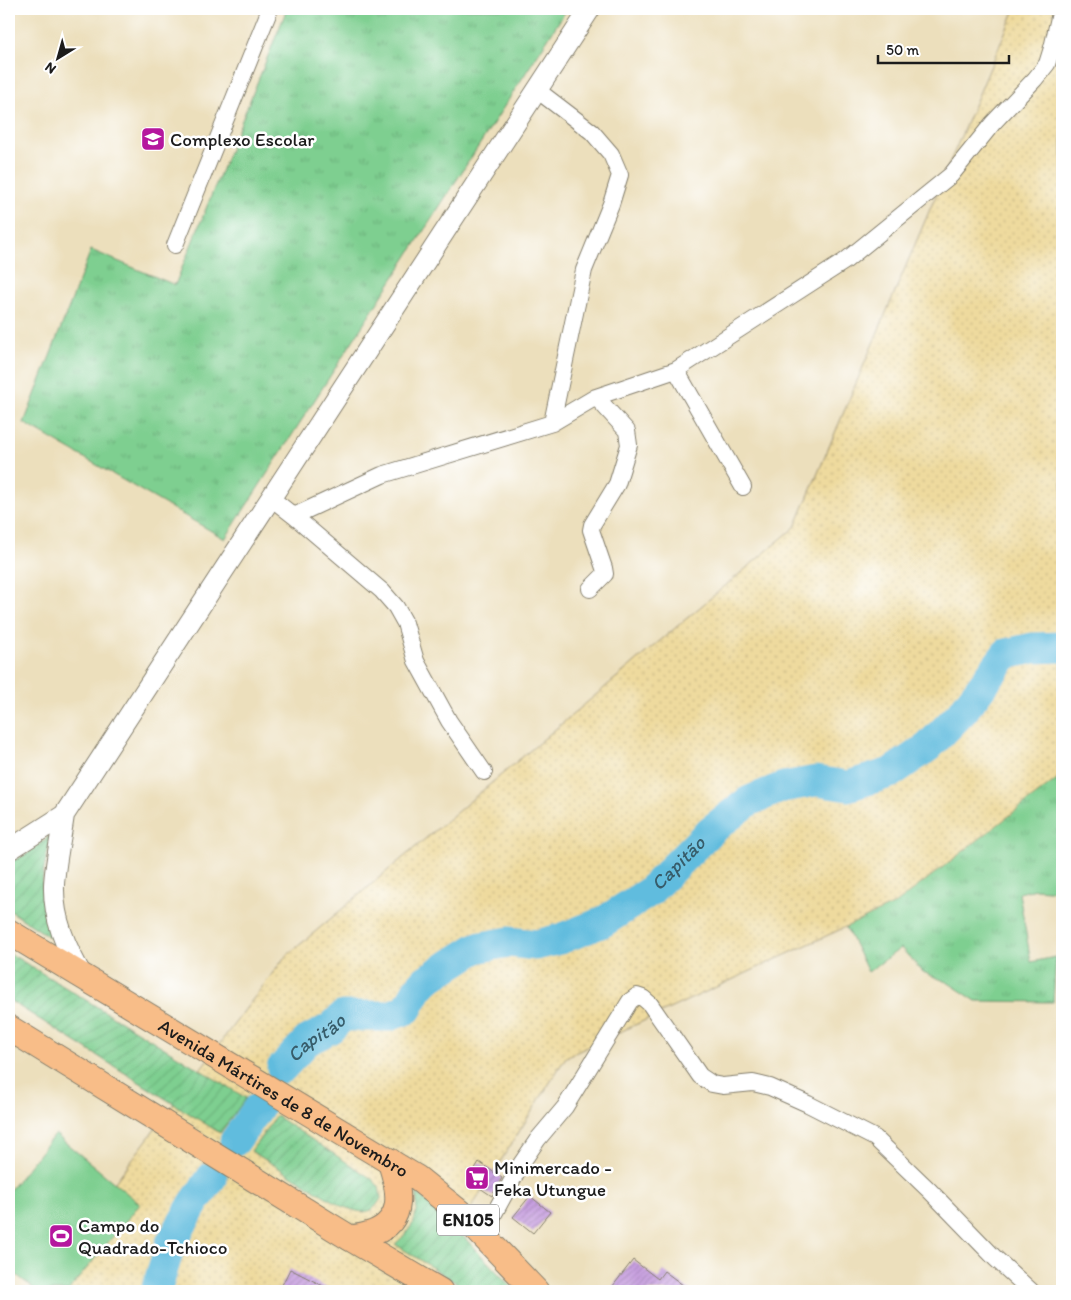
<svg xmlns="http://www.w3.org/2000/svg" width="1071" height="1300" viewBox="0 0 1071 1300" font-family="Itim,sans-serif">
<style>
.grass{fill:url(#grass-tufts);stroke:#4d7656}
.sand{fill:url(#sand-dots);stroke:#857b5d}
.garden{fill:url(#garden-furrows);stroke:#4d7656}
.pitch{fill:#7ecf90;stroke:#4d7656}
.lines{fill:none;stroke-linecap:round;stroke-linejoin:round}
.river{stroke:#60bcde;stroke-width:31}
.building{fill:url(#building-hatch)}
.minor-casing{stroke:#847e6c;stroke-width:18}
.tertiary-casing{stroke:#847e6c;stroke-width:22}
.primary-casing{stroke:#847e6c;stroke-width:27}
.minor{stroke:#fff;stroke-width:16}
.tertiary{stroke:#fff;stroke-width:20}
.primary{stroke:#f8bd88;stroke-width:25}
.labels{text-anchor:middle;stroke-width:5;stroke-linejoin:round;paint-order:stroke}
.shield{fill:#fff;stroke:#606060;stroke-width:1}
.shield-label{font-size:18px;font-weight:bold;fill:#1c1c1c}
.poi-label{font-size:19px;fill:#1c1c1c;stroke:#fff;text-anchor:start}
.street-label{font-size:19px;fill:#1c1c1c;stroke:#fff}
.water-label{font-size:20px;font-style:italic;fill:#375c6a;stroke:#fff}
</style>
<defs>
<pattern id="grass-tufts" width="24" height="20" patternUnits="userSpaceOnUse" patternTransform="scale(1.25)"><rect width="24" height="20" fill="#7ecf90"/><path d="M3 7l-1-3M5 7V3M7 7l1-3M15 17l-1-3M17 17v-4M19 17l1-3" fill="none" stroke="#6cb17c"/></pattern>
<pattern id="sand-dots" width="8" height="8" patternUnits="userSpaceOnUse" patternTransform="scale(1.25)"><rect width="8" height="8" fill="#eeda9e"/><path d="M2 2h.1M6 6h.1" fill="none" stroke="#ccba88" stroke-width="1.8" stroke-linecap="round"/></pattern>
<pattern id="garden-furrows" width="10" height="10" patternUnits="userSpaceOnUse" patternTransform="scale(1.25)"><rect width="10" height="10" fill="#7ecf90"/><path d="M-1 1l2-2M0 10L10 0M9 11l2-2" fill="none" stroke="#6cb17c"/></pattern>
<pattern id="building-hatch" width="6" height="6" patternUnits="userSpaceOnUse" patternTransform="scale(1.25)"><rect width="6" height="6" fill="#c499de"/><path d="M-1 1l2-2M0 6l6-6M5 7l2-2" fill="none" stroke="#9e7cb3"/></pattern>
</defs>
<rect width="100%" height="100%" fill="#fff"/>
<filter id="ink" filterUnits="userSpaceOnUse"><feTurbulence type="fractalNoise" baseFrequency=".02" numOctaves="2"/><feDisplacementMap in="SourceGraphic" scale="10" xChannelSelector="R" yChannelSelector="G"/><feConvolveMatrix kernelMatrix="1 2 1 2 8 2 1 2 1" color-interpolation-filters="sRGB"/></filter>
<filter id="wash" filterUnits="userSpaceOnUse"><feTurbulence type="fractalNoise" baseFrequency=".0096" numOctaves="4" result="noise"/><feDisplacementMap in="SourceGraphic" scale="20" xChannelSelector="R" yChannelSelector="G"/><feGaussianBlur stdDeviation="1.12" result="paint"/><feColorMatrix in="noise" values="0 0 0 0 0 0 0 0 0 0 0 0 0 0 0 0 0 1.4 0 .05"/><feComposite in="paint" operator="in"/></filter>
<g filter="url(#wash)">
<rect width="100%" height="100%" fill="#ecdfbc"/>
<path class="grass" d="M287,9H567L225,539L24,423L91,250L175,285Z
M1062,744V891L1036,889L1019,893L1031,962L1056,957L1053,1002L976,1001L947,982L923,972L901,948L868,972L829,893Z"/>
<path class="sand" d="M1015,9H1062V775L895,904L566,1057L419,1291H65L97,1206L284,958L795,527Z"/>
<path class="garden" d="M53,833C45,859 38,886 45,914C47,923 51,932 54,940L9,910V863L27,854Z
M9,953L246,1098L220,1133L9,1000Z
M276,1116L372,1179L379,1187L381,1198C371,1218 359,1212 341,1206L251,1151Z
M417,1193L440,1212L515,1291H469L395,1244C414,1228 417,1218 417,1193Z"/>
<path class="pitch" d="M55,1134L140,1204L68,1291H37L9,1269V1191Z"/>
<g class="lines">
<g class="river">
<path id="s1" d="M282,1068L307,1041L331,1028L343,1016H389L407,1009L418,989L426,980L476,948L509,942L536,945L560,939L603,922L649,892L710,831L749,801L783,787L816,781L848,786L890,773L928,747L963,711L1006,654L1033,648L1062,647"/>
<path d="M235,1141L259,1107"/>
<path d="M156,1291L171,1243L194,1203L212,1177"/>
</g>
</g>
<g id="blocks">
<path class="building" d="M479,1162L502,1178L492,1196L468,1180Z
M530,1196L550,1212L533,1233L513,1217Z
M633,1260L658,1279L664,1271L691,1291H609Z
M290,1269L333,1291H279Z"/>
</g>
</g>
<g filter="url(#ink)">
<use href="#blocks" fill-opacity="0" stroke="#847e6c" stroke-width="1"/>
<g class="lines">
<defs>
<path id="minor" d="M537,90L592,132L611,154L620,175L611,204L584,270L552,423
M175,245L270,9
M676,370L743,487
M271,498L294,516L382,475L552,423L596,397L676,370L845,261L951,175L993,123L1035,79L1047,64L1052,48L1061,9
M294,516L382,591L396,607L405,623L416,661L449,721L484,772
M590,589L605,574L604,568L591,530L592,525L617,484L629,445L627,431L596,397
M483,1234L521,1164L538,1139L565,1107L630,1001L637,996L643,998L650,1004L700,1076L712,1084L723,1086L753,1083L770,1087L808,1104L875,1138L930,1191L995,1258L1031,1291"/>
<path id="tertiary" d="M64,815C61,838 55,863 54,885C53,919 66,948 83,977
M9,850L64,815L590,9"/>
<g id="primary">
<path id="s2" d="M9,932L417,1178L463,1215L536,1291"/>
<path d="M9,1028L350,1238L440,1291"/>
<path d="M350,1238C358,1237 366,1236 373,1233C407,1220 399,1188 390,1161"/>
</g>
</defs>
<use href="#minor" class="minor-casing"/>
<use href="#tertiary" class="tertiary-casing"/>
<use href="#primary" class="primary-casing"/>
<use href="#minor" class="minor"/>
<use href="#tertiary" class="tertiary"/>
<use href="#primary" class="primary"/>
</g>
</g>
<defs>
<symbol id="school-square" viewBox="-11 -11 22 22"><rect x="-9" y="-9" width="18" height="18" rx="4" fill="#b5179e" stroke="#fff"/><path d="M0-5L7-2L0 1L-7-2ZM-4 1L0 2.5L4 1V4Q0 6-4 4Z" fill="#fff"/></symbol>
<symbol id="supermarket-square" viewBox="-11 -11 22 22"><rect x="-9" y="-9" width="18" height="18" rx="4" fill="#b5179e" stroke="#fff"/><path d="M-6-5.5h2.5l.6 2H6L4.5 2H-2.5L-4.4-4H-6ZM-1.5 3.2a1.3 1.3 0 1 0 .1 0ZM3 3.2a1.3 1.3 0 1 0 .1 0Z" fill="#fff"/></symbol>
<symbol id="stadium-square" viewBox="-11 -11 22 22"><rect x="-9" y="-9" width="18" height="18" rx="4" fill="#b5179e" stroke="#fff"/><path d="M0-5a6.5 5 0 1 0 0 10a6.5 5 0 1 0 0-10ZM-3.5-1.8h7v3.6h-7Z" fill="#fff"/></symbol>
</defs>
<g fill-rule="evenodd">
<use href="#school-square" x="139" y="125" width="28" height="28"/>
<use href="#supermarket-square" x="463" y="1164" width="28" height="28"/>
<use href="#stadium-square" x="47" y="1222" width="28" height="28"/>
</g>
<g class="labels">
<rect class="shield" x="437" y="1204.5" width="62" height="31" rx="4"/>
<g class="shield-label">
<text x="468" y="1226">EN105</text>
</g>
<g class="poi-label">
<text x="170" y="146">Complexo Escolar</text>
<text x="494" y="1174">Minimercado -<tspan x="494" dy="22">Feka Utungue</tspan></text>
<text x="78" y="1232">Campo do<tspan x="78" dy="22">Quadrado-Tchioco</tspan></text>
</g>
<g class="street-label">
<text dy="7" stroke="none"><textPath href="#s2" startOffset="321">Avenida Mártires de 8 de Novembro</textPath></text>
</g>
<g class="water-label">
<text dy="7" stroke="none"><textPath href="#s1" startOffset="468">Capitão</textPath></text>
<text dy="7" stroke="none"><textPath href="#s1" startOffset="46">Capitão</textPath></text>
</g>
</g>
<rect width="1071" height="1300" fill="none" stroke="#fff" stroke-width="30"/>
<g transform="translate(58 58) rotate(217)" stroke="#ffffff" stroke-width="4" paint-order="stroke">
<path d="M0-4L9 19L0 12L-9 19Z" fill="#1c1c1c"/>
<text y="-8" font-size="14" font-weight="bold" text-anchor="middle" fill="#1c1c1c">N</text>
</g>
<path d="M878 55v8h131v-8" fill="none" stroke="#1c1c1c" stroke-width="2.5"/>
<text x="886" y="55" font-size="15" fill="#1c1c1c" stroke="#ffffff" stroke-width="4" paint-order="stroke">50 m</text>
</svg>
